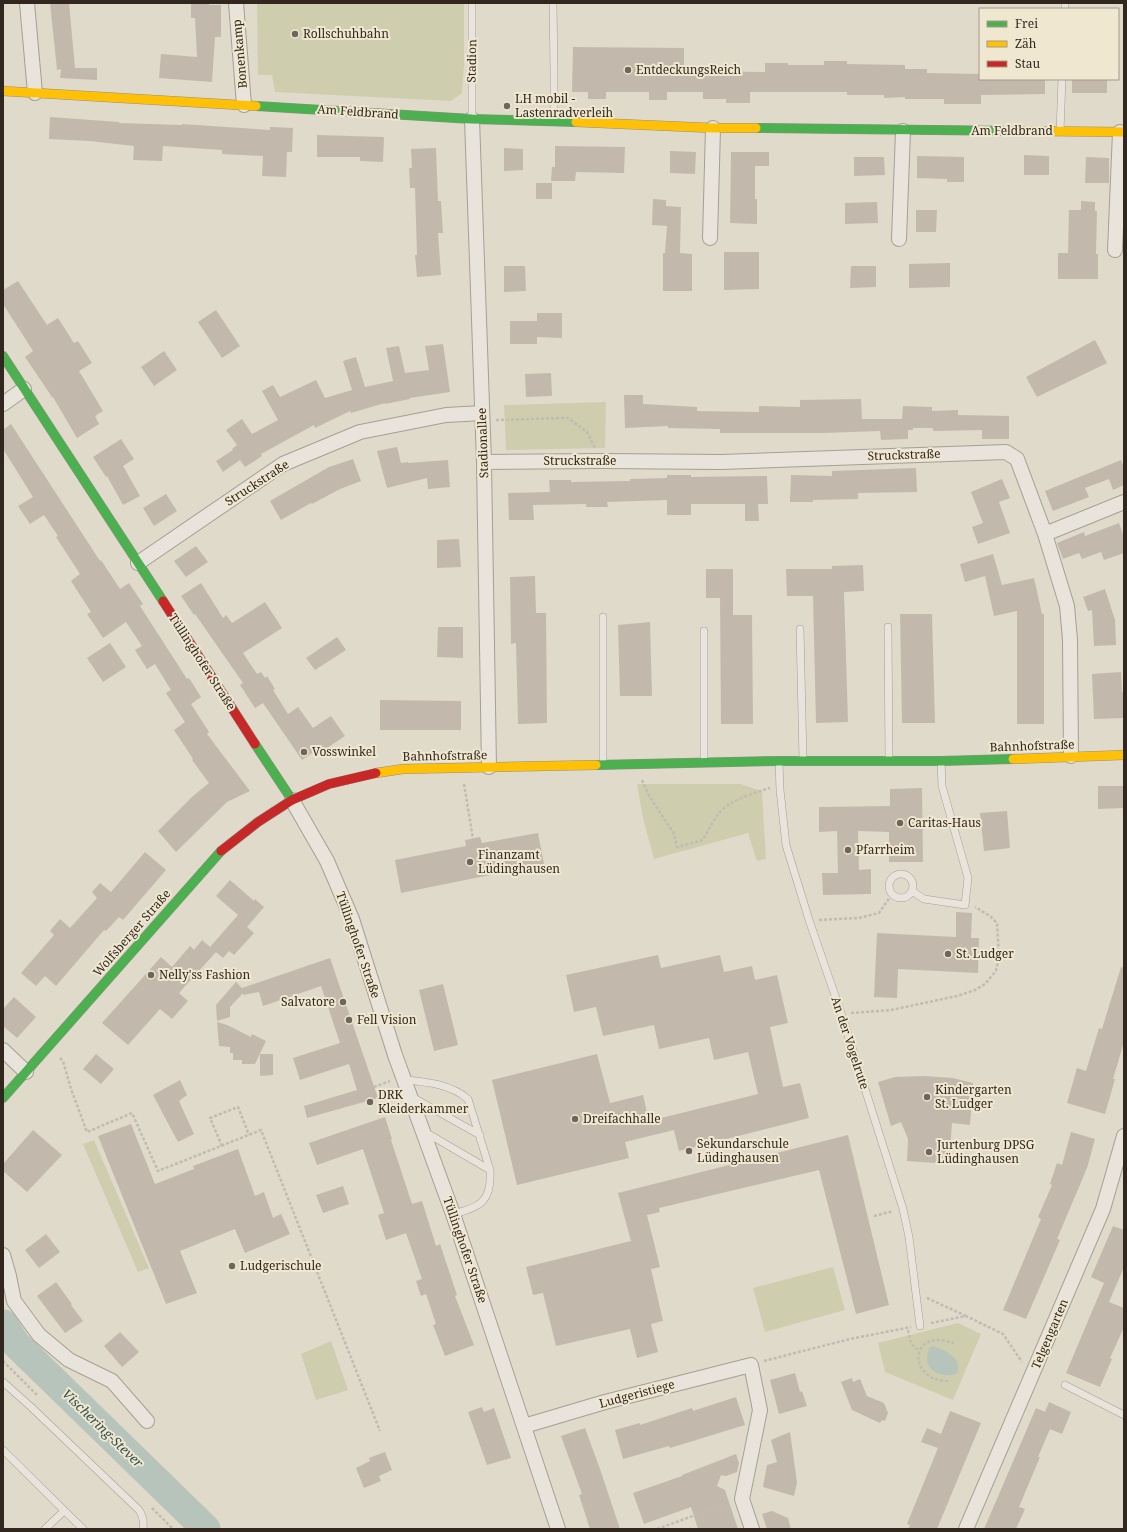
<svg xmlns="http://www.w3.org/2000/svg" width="1127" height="1532" viewBox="0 0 1127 1532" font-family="'Noto Serif',serif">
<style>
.green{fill:#ceceae}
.water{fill:#b6c4bb}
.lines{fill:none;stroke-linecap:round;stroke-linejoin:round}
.river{stroke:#b6c4bb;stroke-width:29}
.building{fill:#c3b8ac}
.lane-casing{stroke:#a59f94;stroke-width:8}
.street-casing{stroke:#a59f94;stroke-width:16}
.fast-casing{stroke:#958e84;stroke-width:10}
.slow-casing{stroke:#958e84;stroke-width:10}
.jam-casing{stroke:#958e84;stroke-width:10}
.path{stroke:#c1bbb3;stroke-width:2.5;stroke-dasharray:3 2;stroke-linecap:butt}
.lane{stroke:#e8e4db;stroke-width:7}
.street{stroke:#e8e4db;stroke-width:14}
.fast{stroke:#4caf50;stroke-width:9}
.slow{stroke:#ffc107;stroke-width:9}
.jam{stroke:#c62828;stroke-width:9}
.poi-dot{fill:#6e665a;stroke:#f0e7d1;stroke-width:1.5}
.labels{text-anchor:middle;stroke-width:4;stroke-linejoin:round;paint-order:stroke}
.poi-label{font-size:12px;fill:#31271e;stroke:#f0e7d1;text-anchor:start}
.street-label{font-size:12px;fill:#31271e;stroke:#f0e7d1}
.water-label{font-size:13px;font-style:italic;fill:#2f4f4d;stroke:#f0e7d1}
</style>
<rect width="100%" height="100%" fill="#e0daca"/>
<path class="green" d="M257,3H464V65L462,93L451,101L275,92L272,75H258Z
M606,402L605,448L506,450L504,405Z
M637,784H740L762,791L766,859L757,861L748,833L654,859L643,818Z
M94,1140L149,1268L138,1272L83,1144Z
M833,1267L845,1310L765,1332L753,1288Z
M958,1323L981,1334L953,1400L885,1372L878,1343Z
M331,1341L348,1390L316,1400L301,1354Z"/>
<path class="water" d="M933,1346C945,1350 963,1358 957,1373C949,1378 931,1374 928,1364C926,1359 928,1353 929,1348Z"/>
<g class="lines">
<path class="river" d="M3,1324L16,1344L206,1529"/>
</g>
<path class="building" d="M50,3H69L75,68H97V80L60,78L61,69L57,70Z
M191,3H209V5H221V37H215L212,82L159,78L161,54L197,57L195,18H191Z
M573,47L684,48V71L765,72V63H788V65H824V61H847V64L905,65V69H927V73L980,74V79H1045V94L981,95V104H944V99H905V97L884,98V95H847V92H750V103H726V99H703V92H667V100H649V92H606V99H588V92H572Z
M1072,79H1107V93H1072Z
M50,117L119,122V123L182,125V124L270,130V127L293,128L292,152H287L286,177L262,176L263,156L222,154V150L163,146L162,161L133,160L134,146L90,141L49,139Z
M317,135L384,137L383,162L360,161V157H317Z
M555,146L625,147L624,173L576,172L575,181H551L552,167H555Z
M436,148L438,201H441L443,233H438L441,275L417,277L415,255H417L415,188H410L409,168H412L411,149Z
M504,148L523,149V170L504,171Z
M670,151L696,152L695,174L670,173Z
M731,152H769V166H755V199H757V224L730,223Z
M1024,155L1049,156V175H1024Z
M917,156L964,157V182H947V179L917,178Z
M854,157H884L885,175L854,176Z
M1086,157L1109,158V183H1085Z
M536,183H552V199H536Z
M653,199L666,200V206L681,207L680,253L692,254V291H663V253H665L667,226L652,225Z
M1081,201L1095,202V211H1097L1096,254H1098V279H1058V253H1068L1069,210H1081Z
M877,202L878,223L845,224V203Z
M916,210H937L936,232H916Z
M724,252H759V289L724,290Z
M950,263V287L909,288V264Z
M504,266H525L526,291L504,292Z
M851,266H876V287L850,288Z
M18,281L47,325L58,318L74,343L78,341L92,363L79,371L103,411L95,416L99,424L77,438L53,397H52L25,357L33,351L3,304V290Z
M216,310L240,346L222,358L198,322Z
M537,313H562V338L537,337V344H510V321H537Z
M1095,340L1107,363L1037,397L1026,377Z
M443,344L450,392L410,398V399L385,404V403L351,413L350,411L315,428L314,425L261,454L262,456L245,467L240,460L223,472L216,461L233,450L232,449L237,445L226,430L242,419L252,434L278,420L262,391L273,385L280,397L316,380L325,398L352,390L343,361L356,357L365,387L393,381L386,348L399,346L405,373L429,370L425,346Z
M164,351L177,370L154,386L141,367Z
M551,373L552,396L526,397L525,374Z
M624,395H643V404L697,407V411L759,412V406L800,407V400L861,399L862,419H902L903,406L932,407V411L958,410V415L1009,416V439H982V430L933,431V428H913V430H908V439L881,440L880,431L823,433H720V429L668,428V426L625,428Z
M11,424L100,561L101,560L120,589L129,583L143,604L140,606L187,679L189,678L201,697L191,704L209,732L207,734L250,791L227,802L176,852L158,831L193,796L209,783L192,760L193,759L174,730L185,722L166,693L171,690L155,664L147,669L135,650L142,646L126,622L103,638L87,614L91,612L71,581L80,574L56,537L58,536L44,515L30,524L18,506L33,497L3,449V430Z
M121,439L134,459L123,466L140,496L123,505L107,476L106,477L93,457Z
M397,447L401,463L408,462V463L448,460L450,487L428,489L427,478L387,488L377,451Z
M353,459L361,481L340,489L312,504L311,503L281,520L270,501L329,467Z
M1121,460L1124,467V485L1113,490L1109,479L1085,488L1089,497L1053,511L1045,491Z
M916,468L917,492L858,493V499L813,500V502H790L791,475L832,476V471Z
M667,475H691V477L767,476L768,504H758L759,521H745V504H691V515H667V500L607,502L608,507H586V504L533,505L534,520H509L508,493L550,492L549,480H571V482L630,481V479L667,478Z
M1002,479L1010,498L999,502L1010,533L978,544L972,527L983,523L971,492Z
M166,494L177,511L154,526L143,508Z
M1119,523L1124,537V553L1104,560L1101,552L1082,559L1079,553L1063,559L1057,543L1084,532L1085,536Z
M459,539L461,567L437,568V540Z
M196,546L208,562L186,577L174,561Z
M993,554L1002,585L1034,578L1042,614H1044V724H1017V611L994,616L985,576L965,582L960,564Z
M863,565L864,591L844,592L848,722L816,723L813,596H787L786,569H832V566Z
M706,569H733V615H752L753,724H721L720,598H706Z
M535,576L536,613H546L547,723L518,724L516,643L511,644L510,577Z
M201,583L223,618L226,615L232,623L265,602L282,628L243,653L257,674L261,672L265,678L267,676L275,689L273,690L288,714L298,707L313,728L331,716L345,736L324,750L322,746L302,760L263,703L255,708L240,685L243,683L195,614L194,615L181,596Z
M1105,589L1115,620L1116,645L1094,646L1092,610L1088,611L1083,597Z
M900,614H932L935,723H902Z
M650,622L652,696H620L618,625Z
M438,627H463V658L437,657Z
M337,637L346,650L315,670L306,658Z
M110,643L126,667L103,682L87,658Z
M1121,672L1122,692H1124V718L1094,719L1092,674Z
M380,700L461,701V730H380Z
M1098,786H1124V808L1098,809Z
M922,788L923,862H889V832L858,831L859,870L871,869V894L823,895L822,873H838L837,831L819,832V807L890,806V789Z
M1007,811L1010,848L984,851L980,813Z
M538,833L544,864L401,893L395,860L466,846L465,840L480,837L482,843Z
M145,852L166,870L123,920L119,917L106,931L104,930L56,986L45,976L36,986L21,973L54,935L50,931L60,919L70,928L97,898L92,892L100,883L111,892Z
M230,880L254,901L255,899L264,907L247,927L254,933L234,955L229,951L223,958L210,947L238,915L216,896Z
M956,912L972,913L971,938H979L978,973L898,969L897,998L874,997L877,933L956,937Z
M202,940L216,952L179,993L188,1001L172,1019L160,1009L128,1045L102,1023L161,957L172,967L190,946L194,950Z
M658,955L661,968L720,955L724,972L752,966L755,980L777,975L788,1023L770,1027L783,1087L800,1083L809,1118L679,1151L674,1130L625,1142L629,1158L517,1185L492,1080L597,1054L610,1103L643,1095L649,1121L758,1094L748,1052L714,1060L709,1038L659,1049L654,1025L603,1036L596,1007L574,1012L566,975Z
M330,958L378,1098L307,1118L304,1106L357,1090L349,1064L300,1080L293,1058L340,1043L321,986L263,1006L259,992L243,995V993L230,1007V1017L217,1021L216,1005L236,982L242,988Z
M1121,967L1124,968V1042L1113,1079H1115L1105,1114L1067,1103L1077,1068L1086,1071L1099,1028L1102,1029Z
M443,984L458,1045L434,1051L419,990Z
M14,997L36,1017L17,1038L3,1026V1009Z
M217,1022L227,1025L251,1037L252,1034L266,1041L255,1064H242V1060H233V1053H230V1047L219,1046Z
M96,1054L114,1069L101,1084L83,1069Z
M260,1054H273V1075L260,1076Z
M924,1076L953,1078L973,1083L970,1125L952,1123L949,1164L907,1161L908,1139L901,1122L891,1126L878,1082L895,1077Z
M180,1080L187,1095L179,1101L194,1134L178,1142L153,1095Z
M385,1117L392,1139L391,1140L412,1204L422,1201L436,1246L440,1244L457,1295L455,1296L474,1345L445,1356L433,1325L436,1324L426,1294L421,1296L416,1281L422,1279L406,1233L386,1240L378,1215L384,1213L363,1149L317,1165L309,1143Z
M131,1124L155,1184L194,1169L193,1166L238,1149L255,1196L264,1192L273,1218L281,1214L290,1234L245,1253L235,1229L180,1251L197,1293L166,1304L98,1136Z
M33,1130L62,1155L27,1192L3,1171V1164Z
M1071,1132L1095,1139L1087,1168L1057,1239L1060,1240L1026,1319L1003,1310L1041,1219L1038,1217L1052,1185L1050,1184L1057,1163L1062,1165Z
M848,1135L889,1305L856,1314L819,1170L659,1208L660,1212L647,1215L660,1267L651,1269L663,1321L651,1324L658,1352L637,1358L630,1329L556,1346L543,1293L533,1295L526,1267L631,1241L618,1193Z
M343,1186L349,1204L323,1213L316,1195Z
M1113,1226L1124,1230V1267L1109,1302L1124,1308V1327L1110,1358L1112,1359L1100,1387L1066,1373L1104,1283L1091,1277Z
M46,1234L60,1252L39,1268L25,1250Z
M56,1282L72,1304L71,1305L83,1321L65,1333L37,1296Z
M120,1332L139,1352L122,1367L104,1346Z
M795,1373L800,1392L802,1391L807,1406L779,1414L770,1380Z
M852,1378L853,1382L860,1379L867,1396L884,1403L888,1413L885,1421L882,1420L880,1423L852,1410L841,1382Z
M736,1397L745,1425L670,1448L669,1446L623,1459L615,1430L640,1423V1425L692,1408L693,1411Z
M1049,1402L1071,1412L1062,1434L1050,1429L1038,1457H1040L1019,1507L1025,1509L1016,1529H984L1036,1408L1045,1412Z
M482,1407L484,1412L494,1408L511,1458L487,1465L468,1412Z
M950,1411L981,1423L937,1529H908L910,1525L907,1524L938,1448L921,1442L927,1428L941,1434Z
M585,1428L600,1469L620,1529H590L579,1495L582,1494L561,1436Z
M790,1432L797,1483L794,1496L763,1487L767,1465L777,1462L771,1440Z
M385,1452L392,1470L379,1476L381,1481L364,1488L356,1468L370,1461L369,1458Z
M736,1454L739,1463L737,1472L726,1476L721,1475L717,1486L725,1490L738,1529H698L691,1507L644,1524L633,1493L682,1476V1475Z
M772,1511L788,1518L791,1529H767L762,1514Z"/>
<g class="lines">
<defs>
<path id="lane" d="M553,3L554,71V121
M1065,9V3
M472,119V3
M1060,131L1062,79
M603,617V763
M888,627L889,760
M800,629L803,760
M779,762L780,790L786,845L809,920L841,1013L903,1209L909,1237L920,1326
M704,763V631
M889 886a12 12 0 1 1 24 0a12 12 0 1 1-24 0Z
M912,891L924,899L965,905L968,878L942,786L941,761
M405,1080C427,1082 450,1084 468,1099L490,1170C492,1201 481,1207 453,1214
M412,1097L480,1135
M425,1132L490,1170
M3,1382L30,1406L139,1510C143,1516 144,1522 143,1529
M1065,1385L1124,1415
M3,1450L83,1529
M45,1529L64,1511"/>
<path id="street" d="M27,3L35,93
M236,3L244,105
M472,119L484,462L489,767
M710,238L713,128
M899,239L903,131
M1115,250L1120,132
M3,404L24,389
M484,462L601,461L721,462L1006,452L1017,459L1045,534L1067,606L1070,640L1071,756
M1045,534L1124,502
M138,563L283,464L360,432L446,415L482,413
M292,800L327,861L352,919L395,1055L453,1214L558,1529
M3,1050L26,1072
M3,1255L9,1276L14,1301L39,1335L69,1360L112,1381L147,1421
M524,1426L605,1402L751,1365L760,1410L742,1499L752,1529
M966,1529L1103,1209L1124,1136"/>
<path id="fast" d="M256,106L472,119L576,122
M756,128L1028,131
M3,356L163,601
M255,744L292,800
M596,765L779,761H941L1013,759
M3,1098L221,851"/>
<path id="slow" d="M3,91L256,106
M576,122L713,128H756
M1028,131L1124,132
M1013,759L1124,755
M376,773L403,769L596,765"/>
<path id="jam" d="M163,601L255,744
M221,851L258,822L292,800L329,784L376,773"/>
</defs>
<use href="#lane" class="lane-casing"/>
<use href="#street" class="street-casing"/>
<use href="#fast" class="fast-casing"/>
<use href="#slow" class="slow-casing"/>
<use href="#jam" class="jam-casing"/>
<path class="path" d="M496,420L568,418L587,432L595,448
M642,780L648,794L674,834L677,847L703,840C708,831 713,821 719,813C728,801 756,792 770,788
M464,784L473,839
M819,920L859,918L879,913L892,894
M851,1013L891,1010L957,996L975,990L985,984L996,971L999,956L997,923L990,916L975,907
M60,1058L63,1061L71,1089L87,1132L132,1113L158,1171L261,1130L380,1431
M374,1087L390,1081
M222,1146L210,1118L238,1107L249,1135
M874,1216L893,1211
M927,1298L966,1316
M931,1323L966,1316L1003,1334L1022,1362
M908,1330C910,1339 910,1347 920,1350
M3,1361L37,1395
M764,1361L850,1339L911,1327
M948,1381C912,1381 909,1339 939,1340C944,1340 949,1342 954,1343
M152,1508L173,1529
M657,1529L729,1503"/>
<use href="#lane" class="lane"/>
<use href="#street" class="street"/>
<use href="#fast" class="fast"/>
<use href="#slow" class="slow"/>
<use href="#jam" class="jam"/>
</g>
<g class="poi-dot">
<circle cx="295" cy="34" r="4"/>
<circle cx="628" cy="70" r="4"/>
<circle cx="507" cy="106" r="4"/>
<circle cx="304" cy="752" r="4"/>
<circle cx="900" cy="823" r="4"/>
<circle cx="848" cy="850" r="4"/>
<circle cx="470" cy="862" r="4"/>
<circle cx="948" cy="954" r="4"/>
<circle cx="151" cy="975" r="4"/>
<circle cx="343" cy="1002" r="4"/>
<circle cx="349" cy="1020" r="4"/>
<circle cx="927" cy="1097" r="4"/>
<circle cx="370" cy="1102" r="4"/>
<circle cx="575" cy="1119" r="4"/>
<circle cx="689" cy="1151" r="4"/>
<circle cx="929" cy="1152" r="4"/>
<circle cx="232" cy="1266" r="4"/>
</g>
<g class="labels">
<g class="poi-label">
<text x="303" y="38">Rollschuhbahn</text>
<text x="636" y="74">EntdeckungsReich</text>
<text x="515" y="103">LH mobil -<tspan x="515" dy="14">Lastenradverleih</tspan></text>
<text x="312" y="756">Vosswinkel</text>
<text x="908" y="827">Caritas-Haus</text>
<text x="856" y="854">Pfarrheim</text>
<text x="478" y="859">Finanzamt<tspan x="478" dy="14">Lüdinghausen</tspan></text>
<text x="956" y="958">St. Ludger</text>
<text x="159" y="979">Nelly'ss Fashion</text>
<text x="335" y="1006" text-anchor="end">Salvatore</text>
<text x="357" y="1024">Fell Vision</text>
<text x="935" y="1094">Kindergarten<tspan x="935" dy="14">St. Ludger</tspan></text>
<text x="378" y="1099">DRK<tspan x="378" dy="14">Kleiderkammer</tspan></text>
<text x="583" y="1123">Dreifachhalle</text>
<text x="697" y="1148">Sekundarschule<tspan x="697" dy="14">Lüdinghausen</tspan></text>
<text x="937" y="1149">Jurtenburg DPSG<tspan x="937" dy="14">Lüdinghausen</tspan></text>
<text x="240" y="1270">Ludgerischule</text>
</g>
<g class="street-label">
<text transform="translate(240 54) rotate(-95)" y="4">Bonenkamp</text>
<text transform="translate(472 61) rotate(-89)" y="4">Stadion</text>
<text transform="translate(358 112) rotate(4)" y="4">Am Feldbrand</text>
<text x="1012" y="135">Am Feldbrand</text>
<text transform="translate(483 443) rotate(-92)" y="4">Stadionallee</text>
<text transform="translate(904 455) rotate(-2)" y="4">Struckstraße</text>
<text x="580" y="465">Struckstraße</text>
<text transform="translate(257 483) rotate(-33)" y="4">Struckstraße</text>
<text transform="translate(202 662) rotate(57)" y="4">Tüllinghofer Straße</text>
<text transform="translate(1032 746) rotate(-2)" y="4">Bahnhofstraße</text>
<text transform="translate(445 756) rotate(-1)" y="4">Bahnhofstraße</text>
<text transform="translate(132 933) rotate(-49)" y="4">Wolfsberger Straße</text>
<text transform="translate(358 945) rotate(71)" y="4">Tüllinghofer Straße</text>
<text transform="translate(850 1043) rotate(72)" y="4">An der Vogelrute</text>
<text transform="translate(465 1250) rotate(71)" y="4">Tüllinghofer Straße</text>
<text transform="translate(1050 1334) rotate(-67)" y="4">Telgengarten</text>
<text transform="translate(637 1394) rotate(-15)" y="4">Ludgeristiege</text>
</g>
<g class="water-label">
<text transform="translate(103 1428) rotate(44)" y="5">Vischering-Stever</text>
</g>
</g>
<rect width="1127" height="1532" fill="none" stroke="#31271e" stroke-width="8"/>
<rect x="979" y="8" width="140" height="72" fill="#f0e7d1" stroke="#a49a89"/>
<rect x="987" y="21" width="20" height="6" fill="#4caf50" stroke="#a49a89"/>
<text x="1015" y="28" font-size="12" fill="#31271e">Frei</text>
<rect x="987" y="41" width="20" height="6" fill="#ffc107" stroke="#a49a89"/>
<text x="1015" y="48" font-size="12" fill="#31271e">Zäh</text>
<rect x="987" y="61" width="20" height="6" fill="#c62828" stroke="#a49a89"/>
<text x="1015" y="68" font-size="12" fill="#31271e">Stau</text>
</svg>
